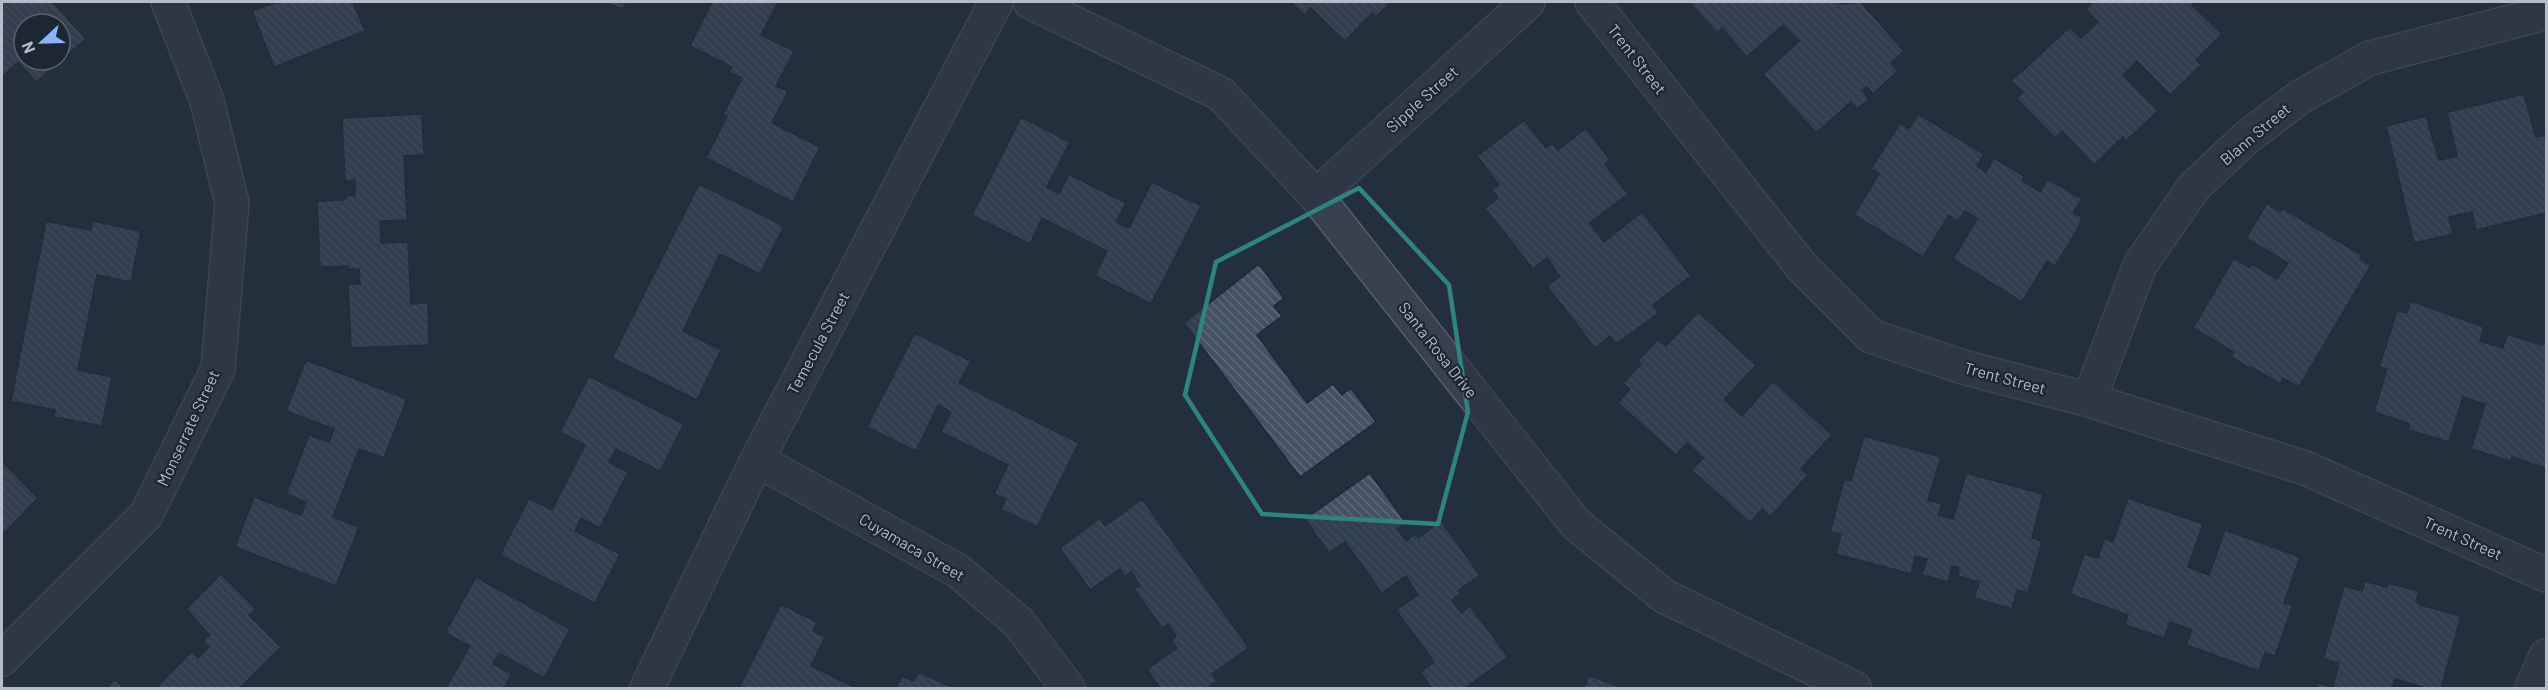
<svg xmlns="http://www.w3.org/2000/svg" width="2548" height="690" viewBox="0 0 2548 690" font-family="Barlow,sans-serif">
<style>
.building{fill:url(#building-back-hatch);stroke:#1f2835;stroke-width:1.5;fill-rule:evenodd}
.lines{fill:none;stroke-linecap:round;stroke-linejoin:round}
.minor-casing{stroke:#565f6c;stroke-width:36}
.minor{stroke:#38414e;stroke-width:33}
.marked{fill:none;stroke:#308480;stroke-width:4.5;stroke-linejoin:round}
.labels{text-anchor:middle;stroke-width:4.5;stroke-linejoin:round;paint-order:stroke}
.street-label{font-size:16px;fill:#b4bcc9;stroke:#1d2633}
</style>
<defs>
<pattern id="building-back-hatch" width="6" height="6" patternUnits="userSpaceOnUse" patternTransform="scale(1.5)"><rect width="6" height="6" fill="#455162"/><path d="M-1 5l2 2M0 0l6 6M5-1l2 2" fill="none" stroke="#5d6877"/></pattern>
</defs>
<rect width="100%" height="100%" fill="#242f3e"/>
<path class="building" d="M2,2H53L86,39L36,82L18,62L2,77ZM24,24H60V60H24Z
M277,2H353L365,31L274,67L252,11Z
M603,2H626L623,9Z
M712,2H778L761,35L794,51L776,86L788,91L772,123L820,147L793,202L706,158L727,116L723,114L742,78L729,72L732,67L690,46Z
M1290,2H1391L1376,17L1372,13L1345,41L1311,8L1304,15Z
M1689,2H1839L1841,4L1861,2L1904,51L1891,63L1898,71L1873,94L1867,87L1862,90L1869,99L1857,109L1851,102L1816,133L1763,74L1799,41L1783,25L1747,57L1722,28L1717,33Z
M2093,2H2193L2192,5L2222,34L2196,60L2201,65L2170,95L2137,61L2123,75L2158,111L2126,141L2123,137L2094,165L2062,131L2055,138L2016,98L2023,92L2011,81L2070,27L2081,38L2098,22L2086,9Z
M2524,94L2534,131L2537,137L2545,135L2546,142V213L2476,230L2472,212L2449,217L2453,234L2414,243L2386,126L2426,116L2439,160L2457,156L2447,112Z
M422,114L424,155L404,156L407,220L380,221L381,243L408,242L411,304L428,303L429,345L351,348L348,284H360L359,269H348V266L320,267L317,201L345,200V196L355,195V180L345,181L342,118Z
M1918,114L1984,154L1977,166L1986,172L1994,158L2024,176L2022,180L2040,192L2048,179L2082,199L2073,212L2082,218L2079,227L2055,266L2047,261L2022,302L1953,259L1977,219L1965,211L1958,221L1949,215L1923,257L1854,215L1879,174L1871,169L1900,123L1909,129Z
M1021,117L1070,142L1047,187L1059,194L1069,174L1126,203L1116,222L1129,228L1152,182L1201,206L1151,304L1095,276L1107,251L1042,218L1030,244L972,215Z
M1524,120L1546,148L1552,143L1558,150L1586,128L1610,160L1605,164L1628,194L1590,223L1604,242L1642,212L1691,276L1653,305L1659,313L1616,344L1610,336L1595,348L1547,286L1560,276L1547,258L1533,269L1485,208L1498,198L1492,190L1499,185L1477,156Z
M699,184L784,226L760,274L720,254L683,331L721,350L697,400L612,358Z
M2267,203L2280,212L2282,208L2362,255L2360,259L2371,265L2299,387L2283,378L2280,384L2250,366L2249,368L2231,357L2234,352L2193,328L2234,258L2250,268L2252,264L2277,279L2288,263L2246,238Z
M46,221L91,230L92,221L141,231L131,282L97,275L78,370L112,377L102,426L54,417L55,410L11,401Z
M1259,264L1284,298L1274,306L1282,316L1257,335L1307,403L1333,384L1342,395L1351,388L1376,422L1300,477L1184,323Z
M2411,301L2484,327L2480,341L2503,348L2507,334L2542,345L2543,342L2546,343V468L2512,457L2510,461L2471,449L2485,404L2463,397L2449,442L2408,430L2410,424L2374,412L2387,369L2379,367L2397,311L2407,313Z
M1698,312L1756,365L1724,400L1742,416L1773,381L1832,435L1801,469L1808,475L1770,517L1762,509L1750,523L1692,470L1703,458L1687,443L1676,455L1618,403L1630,389L1623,383L1641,364L1638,361L1658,339L1666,346Z
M915,333L971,361L959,383L1079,443L1037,527L1001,509L1006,499L994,494L1008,465L941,432L951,412L938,405L916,451L867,427Z
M306,360L407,399L384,458L359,449L333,517L359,527L336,586L235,547L254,497L301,515L306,502L286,494L309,435L329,442L334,429L286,411Z
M589,376L684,424L660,471L616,449L609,462L628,472L600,528L581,518L575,531L620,554L595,603L500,555L529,498L552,510L585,445L560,432Z
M1864,436L1941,457L1928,500L1942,504L1938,515L1953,519L1966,473L2043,494L2032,538L2042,541L2028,593L2017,590L2012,609L1974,598L1979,582L1958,576L1959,568L1952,566L1948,582L1922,575L1927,559L1915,556L1911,574L1836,554L1841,534L1830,532L1844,480L1851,481Z
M2,461L38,498L2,535Z
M1370,473L1406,523L1397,529L1406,541L1415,534L1418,538L1441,521L1480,575L1458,591L1461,594L1452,600L1461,613L1470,606L1508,657L1465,688H1432L1420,672L1434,662L1396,610L1418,595L1406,576L1382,593L1345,542L1329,553L1305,519Z
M2128,498L2203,524L2188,567L2209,575L2225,530L2300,557L2284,603L2293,605L2275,656L2265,653L2259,671L2186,645L2192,630L2170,622L2164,638L2125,625L2128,615L2070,594L2084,554L2098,558L2104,539L2113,542Z
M1142,499L1249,648L1212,674L1217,681L1207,688H1160L1147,669L1177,648L1171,640L1176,636L1168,624L1162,628L1134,589L1140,585L1131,572L1125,577L1120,569L1090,590L1060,548L1100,518L1105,526Z
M221,574L256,609L249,615L281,647L240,688H160L158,686L192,651L198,658L209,647L203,641L210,635L186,609Z
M476,577L570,629L544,678L499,653L493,664L512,674L504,688H446L470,646L445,633Z
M2365,581L2387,587L2388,583L2419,591L2416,601L2420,605L2461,616L2441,688H2426L2395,679L2392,688H2316L2318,683L2333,687L2339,663L2323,659L2344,586L2362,591Z
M781,604L817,622L813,631L825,637L811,666L856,688H739Z
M919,672L954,688H896L902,676L914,681Z
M1589,675L1622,688H1584Z
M115,680L124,688H106Z"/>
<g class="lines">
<defs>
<path id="minor" d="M1030,2L1221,94L1316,196L1576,524L1664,596L1854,688
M1592,2L1802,267L1871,336L1963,367L2089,400L2305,468L2546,575
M1316,196L1528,2
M2089,400L2140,265L2194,187L2246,138L2300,97L2370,58L2546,13
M757,460L958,571L1018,622L1068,688
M2,659L146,515L218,369L232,203L207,101L168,2
M647,688L757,460L996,2
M2532,688L2546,656"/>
</defs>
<use href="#minor" class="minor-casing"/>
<use href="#minor" class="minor"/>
</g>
<path d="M0 0H2548V690H0ZM1359,188L1449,285L1468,412L1438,524L1262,514L1185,395L1216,262Z" fill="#242f3e" fill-opacity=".55" fill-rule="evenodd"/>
<path class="marked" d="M1359,188L1449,285L1468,412L1438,524L1262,514L1185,395L1216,262Z"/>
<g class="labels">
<g class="street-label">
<text transform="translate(1637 59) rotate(52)" y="6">Trent Street</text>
<text transform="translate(1422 99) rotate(-42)" y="6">Sipple Street</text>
<text transform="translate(2255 134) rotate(-40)" y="6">Blann Street</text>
<text transform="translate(818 343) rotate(-62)" y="6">Temecula Street</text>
<text transform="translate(1438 350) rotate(52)" y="6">Santa Rosa Drive</text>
<text transform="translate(2005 378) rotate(15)" y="6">Trent Street</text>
<text transform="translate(188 428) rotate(-65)" y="6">Monserrate Street</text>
<text transform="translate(2463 538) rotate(24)" y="6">Trent Street</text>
<text transform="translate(912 547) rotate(30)" y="6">Cuyamaca Street</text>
</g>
</g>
<rect width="2548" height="690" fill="none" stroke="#b4bcc9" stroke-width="6"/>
<g transform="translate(42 42) rotate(248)"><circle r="28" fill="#1d2633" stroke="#59626f" stroke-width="1.5"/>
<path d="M0-4.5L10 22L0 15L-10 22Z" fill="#8ab4f8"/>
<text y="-9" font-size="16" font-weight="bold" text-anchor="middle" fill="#b4bcc9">N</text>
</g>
</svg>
